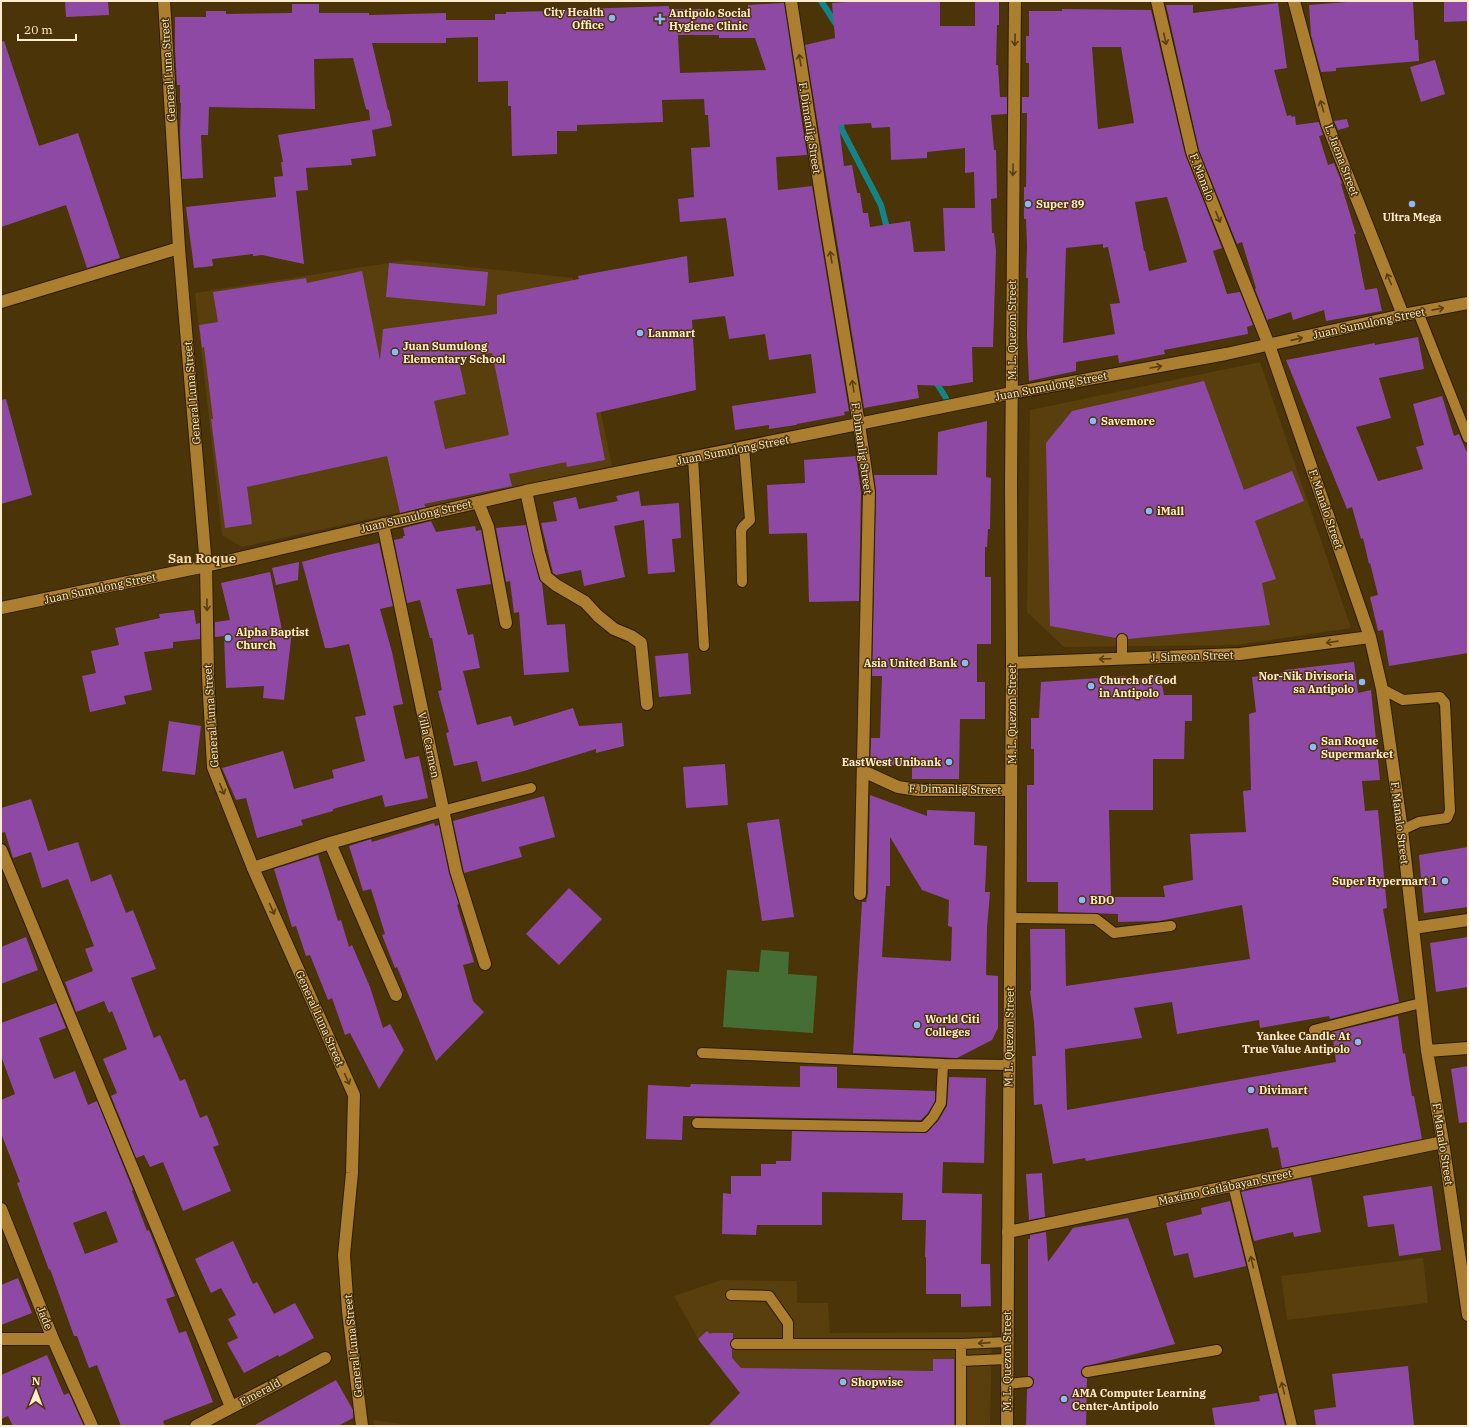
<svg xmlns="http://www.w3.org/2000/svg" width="1469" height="1427" viewBox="0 0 1469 1427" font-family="'IBM Plex Serif',serif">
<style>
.built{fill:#583f0d}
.green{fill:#446e33}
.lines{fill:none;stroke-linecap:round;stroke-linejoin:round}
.stream{stroke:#138587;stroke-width:6}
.building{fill:#8d49a3;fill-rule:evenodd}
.service-casing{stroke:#2c1d05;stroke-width:12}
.minor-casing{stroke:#2c1d05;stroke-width:14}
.tertiary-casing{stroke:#2c1d05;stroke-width:14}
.secondary-casing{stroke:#2c1d05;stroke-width:14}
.service{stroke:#ac7e30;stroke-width:10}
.minor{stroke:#ac7e30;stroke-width:12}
.tertiary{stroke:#ac7e30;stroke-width:12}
.secondary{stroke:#ac7e30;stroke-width:12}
.oneway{stroke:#5a3f0f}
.poi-dot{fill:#8bb9fc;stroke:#4c3409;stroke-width:1.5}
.labels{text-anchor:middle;stroke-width:3;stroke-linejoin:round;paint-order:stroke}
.poi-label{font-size:11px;font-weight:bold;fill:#ffebce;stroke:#4c3409;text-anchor:start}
.street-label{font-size:11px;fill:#ffebce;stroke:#4c3409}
.quarter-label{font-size:13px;font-weight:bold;fill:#f8dbaf;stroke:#4c3409}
</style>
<rect width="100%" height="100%" fill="#4c3409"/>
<path class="built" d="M408,260L573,278L612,466L242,547L222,535L195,293Z
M1260,362L1351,628L1237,645L1064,647L1027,612L1030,410Z
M1423,1258L1428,1303L1287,1320L1281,1276Z
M721,1280L797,1281V1303H828L830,1333L992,1332L990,1426H708L740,1393L700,1342L674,1296Z
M373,1420L416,1426H374Z"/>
<path class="green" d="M761,950L789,952L788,974L817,976L813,1033L723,1027L727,970L759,972Z"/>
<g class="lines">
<path class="stream" d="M821,1L838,27
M840,118L842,130L881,205L888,232
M934,379L946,398"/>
</g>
<path class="building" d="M65,1H108L109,15L66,17Z
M859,1H940V26H975V1H999V25H997L996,65H998L1000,97H1007V114L991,115L994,150H996L997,198L991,199L992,233H994L996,251L993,347H972L973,382L949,386L917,385L919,398L864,408L805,45L835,38L832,3ZM871,123L872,128L890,127L891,160L927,158V152L965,148V173L974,172L975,208H943L945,251L914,252L910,221L870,227L868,213H863L860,193H857L852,165L844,166L839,125Z
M1347,1H1413L1415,40H1418L1419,61L1336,68V71L1321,72L1311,35L1309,5L1347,2Z
M1444,1H1468V21L1444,22Z
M784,3L807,155L776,157L778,190L812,186L849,411L844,412L845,415L797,424L796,425L769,429V425L735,430L732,406L816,393L811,354L769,360L765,334L729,339L725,316L692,320L696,390L596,413L605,460L567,467L566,462L509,474L512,486L424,504L426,507L400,513L387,456L247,487L252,524L225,528L211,419H213L204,347L202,348L199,325L218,322L213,292L306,278L307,283L362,271L380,360L383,329L497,314V295L579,279L578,276L687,256L689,283L734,276L726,218L680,222L678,199L694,197L691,148L710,147L708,115H705L704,99L662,100L663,122L577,125V131H557V154L512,156L511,106H508V81L478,82V37L446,38V43H372L388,110H389L392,126L372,130L376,156L351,159L352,165L306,168L308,190L296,191L304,264L262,255L253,256V254L212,259L213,266L194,268L186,207L276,197L274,177L283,176L281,162H283L278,135L370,120L369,110L366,109L353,58L314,59L315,109L209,107L208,135H201L203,178L182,179L180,134L181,103H180V85H177L175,50V17H206V11H226V14L292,13V4H319V13H369V15L446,13V20H495V14H506V12L552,11V10L669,6V9H706V15H748V5ZM678,35H719V38H755L766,70L680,73ZM492,353L509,435L445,449L434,401L466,394L458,357Z
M1278,3L1287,68L1274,70L1287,116L1291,115L1292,117L1295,116L1296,125L1319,122L1323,135L1319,136L1328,165L1334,163L1342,183L1341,184L1356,234H1354L1365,290L1377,288L1382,311L1326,321L1324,310L1293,320L1291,312L1267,320L1255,289L1256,288L1242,242L1237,244L1199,150L1166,5H1193V13Z
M1062,9L1151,10L1185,154L1222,248L1213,251L1227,294L1240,292L1253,325L1247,327L1248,334L1164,350L1165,354L1119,363L1118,355L1076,362V371L1029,381L1027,336L1028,278H1026L1027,246L1026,219H1024V187H1026L1027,113H1022V97H1029V63H1026V36H1029V11H1062ZM1092,47H1121L1134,123L1098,129ZM1167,197L1187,262L1149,271L1145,251H1144L1135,202ZM1103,244V248L1108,247L1120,303L1110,304L1115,334L1063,343L1066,248Z
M4,41L39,146L78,133L120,258L87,268L66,205L1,227V42Z
M1435,60L1445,94L1421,102L1410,67Z
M1347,119L1349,127L1338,130L1334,121Z
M389,263L488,272L485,306L386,297Z
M1418,337L1424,369L1379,378L1391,418L1356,427L1378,481L1423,469L1416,447L1424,445L1413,404L1442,396L1454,436L1459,434L1468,455V653L1389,666L1383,630L1378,631L1370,597L1378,595L1370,563L1369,564L1363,538L1361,539L1352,507L1347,509L1286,360L1375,343V345Z
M1204,381L1244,490L1292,471L1304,501L1255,521L1276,579L1262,583L1270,625L1128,639L1127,635L1122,633L1118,634L1116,638L1050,626L1046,443L1072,411Z
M6,399L32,495L1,504V400Z
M987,421L986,477L991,478L990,529H988L987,547H985V577H991V644H977V682H985V719H960L959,779H912V765H870L871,738H880L882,676H872L876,492L874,475H937L938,432Z
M856,456L861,492L859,601L809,602L807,533L769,534L767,485L805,483L804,460Z
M639,491L641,506L679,503L681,538L672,539L675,572L648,574L644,520L614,526L625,577L584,586L581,570L556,575L553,573L541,523L557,521L553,502L576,497L579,509L618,501L616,496Z
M431,521L436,532L475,526L476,531L481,530L491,584L456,589L468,635L473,634L480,668L463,671L477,725L511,716L514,726L573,708L579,726L622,723L624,746L596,753V749L524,771L482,782L477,761L454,766L446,733L449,732L438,691L442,690L432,638H430L420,600L407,603L394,540L403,538V536H405L403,528Z
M526,525L539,579L542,583L547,625L565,624L569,672L524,675L519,612L514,613L510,581L506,582L496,528Z
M379,543L393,606L380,609L392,652L403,704L393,706L405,759L419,756L428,798L385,807L382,795L333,809V811L301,820L303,825L257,838L246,798L236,800L222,768L283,751L294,789L334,778L332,770L365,761L355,717L366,715L349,644L331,648H325L302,562L331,554Z
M299,562L298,580L276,585L272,568Z
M270,572L282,630L292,631L284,700L263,698L264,686L226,688L224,636L215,637V622L230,620L221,583Z
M194,610L196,624L200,623V639L173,642V648L144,652L152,690L124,696L126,704L90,712L82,676L96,673L91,651L119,645L115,628L160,618L159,614Z
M688,653L691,694L659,697L655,656Z
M1354,662L1358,693L1371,690L1380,780L1362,781L1365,811L1378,810L1387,908L1383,909L1399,1002L1330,1019L1329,1016L1260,1028L1259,1020L1177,1034L1172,1002L1134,1008L1142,1038L1065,1049L1067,1110L1336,1062L1332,1032L1398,1016L1403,1054L1405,1053L1412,1096H1414L1422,1139L1282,1168L1278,1147L1272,1148L1268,1128L1086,1161L1085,1158L1053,1164L1042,1104L1034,1105L1032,1056H1036L1034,1022L1030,991H1031L1030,929H1065L1066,986L1250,959L1242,905L1159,921L1118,922V914L1058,912V882H1027V785H1034V749H1031V718H1039L1041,682L1126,676L1124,682L1160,674L1164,695H1192V721H1185L1184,759H1153V810H1109L1111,897H1165L1163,886L1193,880L1190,834L1246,832L1243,791L1251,790L1249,714L1256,712L1252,677L1285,673L1284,670Z
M169,721L201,726L195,775L162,771Z
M725,764L728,805L686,808L683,767Z
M870,795L927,816V810L975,812L974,845L987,846L985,892H990L987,928L986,975L998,976V1028L992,1040L957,1058L853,1053L862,902H866L868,894ZM890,837L922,890L949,900L948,926L952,927L951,961L882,957L886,886H890Z
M544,796L555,837L519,847L522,857L464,873L453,821Z
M31,799L48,851L78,842L91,882L111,874L126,913L133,910L156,969L131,978L154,1038L160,1035L180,1081L185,1079L200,1118L207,1115L219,1145L213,1147L231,1191L183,1211L163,1162L150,1167L144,1155L136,1158L111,1096L117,1093L103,1059L127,1049L112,1011L109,1013L104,1001L76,1012L65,982L93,971L85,949L94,946L68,879L42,888L31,852L13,858L5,832L1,833V808Z
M779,819L794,917L762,921L747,823Z
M434,823L435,826L439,825L449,873L459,904L457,905L474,962L463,965L473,1001L484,1012L436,1061L397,967L395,968L382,935L385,934L371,889L363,891L349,846L371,839L372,842Z
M1468,847V907L1424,913L1419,855Z
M318,855L338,921L341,920L349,947L352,945L370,987L383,1028L390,1024L404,1050L379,1089L350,1033L345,1035L332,998L328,1000L310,955L306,956L296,926L292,927L274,869Z
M569,888L602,919L559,965L526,934Z
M26,937L38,970L1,984V947Z
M1468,937V987L1436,992L1430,943Z
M56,1003L66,1028L39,1038L54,1079L75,1071L88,1105L97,1101L133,1190L132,1191L147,1231L149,1230L175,1296L166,1299L179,1333L186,1331L213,1402L163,1421L165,1426H121L97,1365L89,1368L77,1336H74L50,1269L49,1270L17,1183L20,1182L1,1133V1100L15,1094L1,1056V1023ZM106,1211L118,1242L85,1254L73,1223Z
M800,1066L837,1067V1088L935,1091V1101L928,1113L921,1120L683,1116L682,1140L646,1139L648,1085L690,1087L691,1084L800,1087Z
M1468,1066V1122L1459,1123L1451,1069Z
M949,1077L986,1078L984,1163L943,1162L942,1193L982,1194L981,1264H990L991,1306L961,1307V1294H926V1257H925L926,1220H902L903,1193L822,1192V1225H757L756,1235L722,1234L723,1193L731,1194V1176H761V1164H776V1161H791L792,1131L926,1133L938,1121L947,1106Z
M1042,1173L1045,1217L1029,1220L1026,1174Z
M1311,1177L1321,1232L1294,1237L1293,1232L1254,1241L1241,1192Z
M1432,1186L1441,1250L1399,1256L1394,1224L1368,1227L1363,1196Z
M1230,1201L1246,1266L1194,1278L1188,1253L1174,1256L1166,1223L1202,1214L1201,1208Z
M1128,1218L1175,1344L1083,1367L1081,1373L1082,1376L1087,1378L1086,1426H1026L1027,1389L1032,1387L1034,1382L1033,1378L1028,1376V1239H1030V1235L1046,1232L1048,1262L1073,1228Z
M233,1241L253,1284L257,1282L274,1314L295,1303L314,1338L279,1357L278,1355L244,1373L227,1343L238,1338L228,1319L236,1315L221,1288L211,1293L195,1259Z
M18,1278L32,1313L1,1325V1285Z
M707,1331L710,1334L712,1333H733V1339L730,1344L732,1349V1358L741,1368L933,1371V1359H954V1426H708L740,1393L698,1339Z
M47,1355L64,1395L69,1393L84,1426H13L8,1416L1,1419V1375Z
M1408,1366L1414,1426H1316L1314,1410L1336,1407L1332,1374Z
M336,1380L353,1410V1418L338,1426H253Z
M1277,1393L1285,1426H1215L1212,1408L1260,1401L1259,1396Z"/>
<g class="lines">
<defs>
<path id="service" d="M1418,312L1468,438
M693,458L704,646
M742,582L741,531C742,526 747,524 750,520L744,447
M1122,659V639
M1382,689L1403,700L1440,697L1445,703L1450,811L1447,818L1419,822L1402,830
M442,811L531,788
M1010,918L1096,919L1114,933L1171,926
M1314,1030L1421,1003
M702,1053L943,1064L1008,1065
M697,1123L924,1127L933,1117L941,1103L943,1064
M1233,1185L1292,1426
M731,1295L769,1296L788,1323V1344
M736,1344H961L1007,1342
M961,1361L1007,1359
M1087,1372L1217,1350
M1006,1384L1028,1382
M961,1426V1344"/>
<path id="minor" d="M791,1L822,201L859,424L869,492L860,894
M1157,1L1192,152L1269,345L1370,637L1382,689L1402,830L1427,1051L1443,1142L1468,1315
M1294,1L1327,124L1403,315
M1,302L179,248
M526,491L539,552L546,577L556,585L585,602L598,616L614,629L631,636L641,643L647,704
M478,502L488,527L506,623
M383,524L456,871L485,964
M1012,663L1240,654L1370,637
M863,771L898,787L918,790H1011
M330,843L396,995
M1,850L231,1407
M253,868L330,843L442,811
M1413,928L1468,920
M1427,1051L1468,1048
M1,1209L53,1339L92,1426
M1008,1232L1443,1142
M1,1339H53
M196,1426L325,1358"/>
<path id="tertiary" d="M1,608L206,566L208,676L213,767L253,868L354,1095L352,1173L344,1255L348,1311L362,1426"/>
<path id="secondary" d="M164,1L179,248L206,566L526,491L1012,393L1226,354L1403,315L1468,303
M1007,1426L1012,663L1011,486L1015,1"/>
</defs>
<use href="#service" class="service-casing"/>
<use href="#minor" class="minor-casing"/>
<use href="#tertiary" class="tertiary-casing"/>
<use href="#secondary" class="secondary-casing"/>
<use href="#service" class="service"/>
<use href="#minor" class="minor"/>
<use href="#tertiary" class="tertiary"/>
<use href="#secondary" class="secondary"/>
</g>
<defs><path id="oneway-shaft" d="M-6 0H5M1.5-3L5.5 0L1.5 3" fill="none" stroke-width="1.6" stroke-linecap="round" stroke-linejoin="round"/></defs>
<g class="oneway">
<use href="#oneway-shaft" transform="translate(1165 39) rotate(78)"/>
<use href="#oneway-shaft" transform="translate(1015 40) rotate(91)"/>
<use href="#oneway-shaft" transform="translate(800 60) rotate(-99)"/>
<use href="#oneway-shaft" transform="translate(1322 106) rotate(-106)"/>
<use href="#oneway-shaft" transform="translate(1013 170) rotate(91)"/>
<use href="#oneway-shaft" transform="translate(1218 217) rotate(68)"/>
<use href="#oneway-shaft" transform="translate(831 257) rotate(-99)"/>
<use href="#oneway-shaft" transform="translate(1389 279) rotate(-112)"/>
<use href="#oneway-shaft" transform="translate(1438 309) rotate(-11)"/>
<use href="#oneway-shaft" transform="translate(1297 339) rotate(-13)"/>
<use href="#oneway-shaft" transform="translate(1156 367) rotate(-10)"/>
<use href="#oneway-shaft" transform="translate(853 386) rotate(-99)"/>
<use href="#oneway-shaft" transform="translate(207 605) rotate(89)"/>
<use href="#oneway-shaft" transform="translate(1332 642) rotate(172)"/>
<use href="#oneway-shaft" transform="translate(1105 659) rotate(178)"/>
<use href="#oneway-shaft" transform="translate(222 789) rotate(68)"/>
<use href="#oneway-shaft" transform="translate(272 909) rotate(66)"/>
<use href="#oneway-shaft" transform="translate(347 1079) rotate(66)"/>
<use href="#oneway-shaft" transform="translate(1252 1262) rotate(-104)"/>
<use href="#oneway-shaft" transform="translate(984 1343) rotate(176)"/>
<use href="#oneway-shaft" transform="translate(1283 1388) rotate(-104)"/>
</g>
<g class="poi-dot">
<circle cx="612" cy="18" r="4"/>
<path d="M658 13h4v4h4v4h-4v4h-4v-4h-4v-4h4z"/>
<circle cx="1028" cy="204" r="4"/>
<circle cx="1412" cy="204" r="4"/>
<circle cx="640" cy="333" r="4"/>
<circle cx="395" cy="352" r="4"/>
<circle cx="1093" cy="421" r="4"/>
<circle cx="1149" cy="511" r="4"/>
<circle cx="228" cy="638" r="4"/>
<circle cx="965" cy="663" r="4"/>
<circle cx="1362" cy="682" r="4"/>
<circle cx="1091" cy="686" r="4"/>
<circle cx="1313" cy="747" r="4"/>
<circle cx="949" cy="762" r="4"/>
<circle cx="1445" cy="881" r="4"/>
<circle cx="1082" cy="900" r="4"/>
<circle cx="917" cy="1025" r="4"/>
<circle cx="1358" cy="1042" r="4"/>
<circle cx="1251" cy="1090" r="4"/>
<circle cx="843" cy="1382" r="4"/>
<circle cx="1064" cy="1399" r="4"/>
</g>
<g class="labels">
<g class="poi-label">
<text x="604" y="16" text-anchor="end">City Health<tspan x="604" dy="13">Office</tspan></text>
<text x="669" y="17">Antipolo Social<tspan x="669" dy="13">Hygiene Clinic</tspan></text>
<text x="1036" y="208">Super 89</text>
<text x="1412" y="221" text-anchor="middle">Ultra Mega</text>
<text x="648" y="337">Lanmart</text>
<text x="403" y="350">Juan Sumulong<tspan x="403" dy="13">Elementary School</tspan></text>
<text x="1101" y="425">Savemore</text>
<text x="1157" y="515">iMall</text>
<text x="236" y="636">Alpha Baptist<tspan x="236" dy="13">Church</tspan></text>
<text x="957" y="667" text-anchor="end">Asia United Bank</text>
<text x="1354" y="680" text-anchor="end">Nor-Nik Divisoria<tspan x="1354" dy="13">sa Antipolo</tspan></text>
<text x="1099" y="684">Church of God<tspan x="1099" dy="13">in Antipolo</tspan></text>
<text x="1321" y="745">San Roque<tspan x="1321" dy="13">Supermarket</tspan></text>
<text x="941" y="766" text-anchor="end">EastWest Unibank</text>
<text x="1437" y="885" text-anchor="end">Super Hypermart 1</text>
<text x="1090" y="904">BDO</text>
<text x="925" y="1023">World Citi<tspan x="925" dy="13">Colleges</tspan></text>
<text x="1350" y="1040" text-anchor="end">Yankee Candle At<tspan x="1350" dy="13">True Value Antipolo</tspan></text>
<text x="1259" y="1094">Divimart</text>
<text x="851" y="1386">Shopwise</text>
<text x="1072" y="1397">AMA Computer Learning<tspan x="1072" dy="13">Center-Antipolo</tspan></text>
</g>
<g class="street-label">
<text transform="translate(168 70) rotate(-94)" y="4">General Luna Street</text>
<text transform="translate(810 128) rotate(81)" y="4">F. Dimanlig Street</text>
<text transform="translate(1342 160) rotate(69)" y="4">L. Jaena Street</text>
<text transform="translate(1202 177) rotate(69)" y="4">F. Manalo</text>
<text transform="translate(1369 323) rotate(-12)" y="4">Juan Sumulong Street</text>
<text transform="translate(1012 330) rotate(-90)" y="4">M. L. Quezon Street</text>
<text transform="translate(1051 386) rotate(-11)" y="4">Juan Sumulong Street</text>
<text transform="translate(192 393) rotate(-95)" y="4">General Luna Street</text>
<text transform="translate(862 448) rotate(82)" y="4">F. Dimanlig Street</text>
<text transform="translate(733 450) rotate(-11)" y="4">Juan Sumulong Street</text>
<text transform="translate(1326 509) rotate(71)" y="4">F. Manalo Street</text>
<text transform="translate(416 516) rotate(-13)" y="4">Juan Sumulong Street</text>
<text transform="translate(100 588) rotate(-12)" y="4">Juan Sumulong Street</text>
<text transform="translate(1192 656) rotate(-2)" y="4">J. Simeon Street</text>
<text transform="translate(1012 714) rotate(-90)" y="4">M. L. Quezon Street</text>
<text transform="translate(211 716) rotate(-94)" y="4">General Luna Street</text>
<text transform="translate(429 745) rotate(78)" y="4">Villa Carmen</text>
<text transform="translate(955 789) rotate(1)" y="4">F. Dimanlig Street</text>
<text transform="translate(1400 823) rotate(83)" y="4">F. Manalo Street</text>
<text transform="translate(320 1018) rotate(66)" y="4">General Luna Street</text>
<text transform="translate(1009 1037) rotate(-89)" y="4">M. L. Quezon Street</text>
<text transform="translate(1443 1144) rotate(81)" y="4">F. Manalo Street</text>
<text transform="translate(1225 1187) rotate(-12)" y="4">Maximo Gatlabayan Street</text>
<text transform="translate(45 1318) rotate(68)" y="4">Jade</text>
<text transform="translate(353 1346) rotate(-96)" y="4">General Luna Street</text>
<text transform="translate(1007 1361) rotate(-90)" y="4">M. L. Quezon Street</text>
<text transform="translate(260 1392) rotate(-28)" y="4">Emerald</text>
</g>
<g class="quarter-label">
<text x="202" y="563">San Roque</text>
</g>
</g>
<rect width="1469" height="1427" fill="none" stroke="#ffebce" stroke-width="4"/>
<g transform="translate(36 1391) rotate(1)" stroke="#4c3409" stroke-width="3" paint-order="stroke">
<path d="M0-3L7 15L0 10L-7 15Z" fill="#ffebce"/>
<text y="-6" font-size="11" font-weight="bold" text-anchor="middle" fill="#ffebce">N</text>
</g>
<path d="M18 34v6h58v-6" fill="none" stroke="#ffebce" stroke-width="2"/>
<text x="24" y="34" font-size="12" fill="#ffebce" stroke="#4c3409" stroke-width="3" paint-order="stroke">20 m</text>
</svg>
